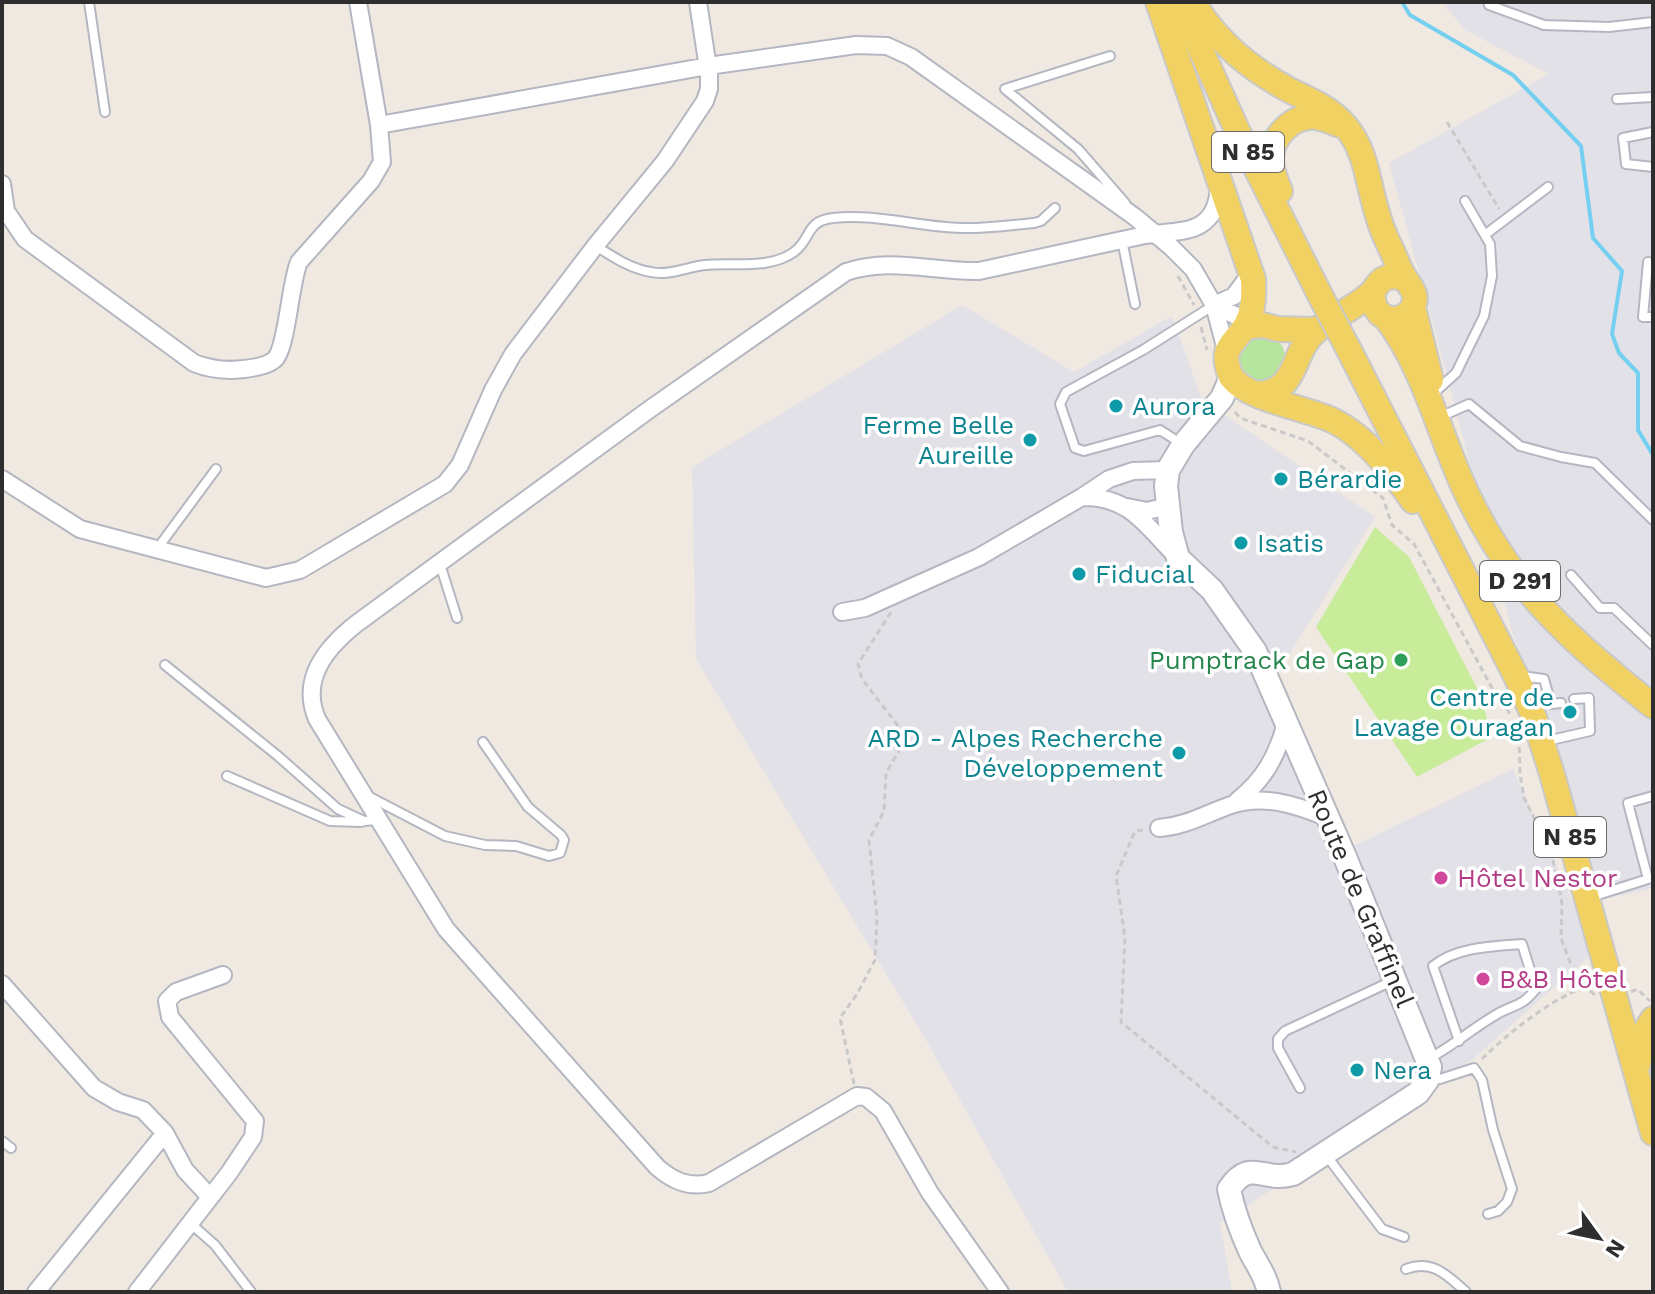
<svg xmlns="http://www.w3.org/2000/svg" width="1655" height="1294" viewBox="0 0 1655 1294" font-family="'Work Sans',sans-serif">
<style>
.industrial{fill:#e3e1e8}
.green{fill:#b6e59e}
.pitch{fill:#c9ec9a}
.lines{fill:none;stroke-linecap:round;stroke-linejoin:round}
.stream{stroke:#75cff0;stroke-width:4}
.lane-casing{stroke:#b4b7c1;stroke-width:12}
.street-casing{stroke:#b4b7c1;stroke-width:20}
.secondary-casing{stroke:#b4b7c1;stroke-width:26}
.primary-casing{stroke:#c9c9c9;stroke-width:28}
.path{stroke:#c9c9c9;stroke-width:3;stroke-dasharray:6 4;stroke-linecap:butt}
.lane{stroke:#fff;stroke-width:8}
.street{stroke:#fff;stroke-width:16}
.secondary{stroke:#fff;stroke-width:22}
.primary{stroke:#f2d163;stroke-width:24}
.primary-bridge-casing{stroke:#c9c9c9;stroke-width:28;stroke-linecap:butt}
.primary-bridge{stroke:#f2d163;stroke-width:24}
.culture-dot{fill:#0f9aa8;stroke:#fff;stroke-width:3}
.leisure-dot{fill:#2e9e5b;stroke:#fff;stroke-width:3}
.hotel-dot{fill:#d1479c;stroke:#fff;stroke-width:3}
.labels{text-anchor:middle;stroke-width:7;stroke-linejoin:round;paint-order:stroke}
.shield{fill:#fff;stroke:#6d6d6d;stroke-width:2}
.shield-label{font-size:24px;font-weight:bold;fill:#2e2e2e}
.culture-label{font-size:26px;fill:#0d838f;stroke:#fff;text-anchor:start}
.leisure-label{font-size:26px;fill:#27864d;stroke:#fff;text-anchor:end}
.hotel-label{font-size:26px;fill:#b23c85;stroke:#fff;text-anchor:start}
.street-label{font-size:26px;fill:#2e2e2e;stroke:#fff}
</style>
<rect width="100%" height="100%" fill="#efe9e1"/>
<path class="industrial" d="M1442,2H1653V888L1595,901L1547,722L1513,635L1448,379L1389,163L1549,74L1465,30Z
M962,305L1074,372L1172,316L1202,400L1375,517L1277,674L1354,846L1513,769L1575,907L1592,954L1474,1058L1220,1223L1232,1292H1068L929,1045L696,659L692,467Z"/>
<path class="green" d="M1251,336L1275,338L1283,347L1286,359L1270,384L1246,382L1234,360Z"/>
<path class="pitch" d="M1375,527L1409,557L1480,694L1492,737L1417,777L1316,627Z"/>
<g class="lines">
<path class="stream" d="M1402,2L1410,15L1513,75L1581,146L1593,238L1622,271L1612,334L1619,353L1638,373V430L1653,455"/>
<defs>
<path id="lane" d="M89,2L105,112
M1491,2L1489,5L1544,25L1609,27L1653,22
M1110,56L1005,89L1078,149L1125,203
M1617,99L1653,97
M1653,132L1623,138L1626,164L1653,167
M1486,234L1548,187
M1122,240L1135,304
M596,246C613,257 631,269 651,272C669,276 687,267 705,265C733,262 769,270 794,252C812,239 805,221 833,218C875,213 919,227 961,228C985,229 1010,225 1034,223L1041,221L1055,208
M1653,263L1648,262L1643,317H1653
M1435,392L1456,373L1484,316L1492,276L1490,244L1465,201
M1440,417L1469,404L1520,446L1561,457L1595,463L1653,520
M1182,444L1160,430L1084,451L1075,448L1060,404L1066,392L1143,350L1214,305
M157,549L216,469
M440,564L457,618
M1571,575L1600,608H1614L1653,645
M165,665L278,756L338,809L364,821L378,820
M1521,676L1544,679L1551,704L1561,703
M1547,741L1590,731L1589,698L1574,699
M227,776L330,821L361,822
M368,796L445,836L485,845L516,846L549,856L560,853L564,840L561,835L528,807L483,742
M1588,898L1648,879L1628,803L1653,796
M1428,1059C1453,1046 1474,1027 1499,1013C1517,1003 1520,1008 1536,989L1522,944C1493,946 1456,947 1433,966L1459,1041
M1429,1079H1440L1474,1068L1482,1080L1493,1130L1512,1189L1507,1202L1498,1211L1488,1214
M1300,1088L1278,1048V1039L1285,1031L1392,981
M2,1141L11,1148
M1326,1155L1382,1229L1404,1237
M190,1223L215,1245L251,1292
M1406,1269C1432,1259 1447,1275 1466,1292"/>
<path id="street" d="M379,125L708,66L856,45L887,46L911,57L1135,217L1171,247L1193,269L1214,305L1227,354
M2,184L6,211L25,239L194,363C209,369 228,371 244,369C253,368 267,366 274,360C287,350 290,282 299,262L371,181L382,162L379,125L358,2
M1214,305L1234,296L1251,273
M1214,305L1255,325
M2,479L80,529L266,578L300,570L445,484L460,465L493,390L513,354L596,245L665,161L705,101L709,89V75L698,2
M1082,497C1130,496 1146,526 1177,557
M1127,507L1147,511L1168,506
M842,612L865,608L979,557L1082,497L1109,479L1133,471L1168,470
M1237,801C1264,780 1277,756 1286,723
M1159,828C1186,826 1205,814 1231,805C1264,794 1297,805 1328,818
M2,984L94,1088L118,1102L143,1110L165,1133L36,1292
M165,1133L185,1170L210,1197
M137,1292L229,1173L253,1137L255,1121L170,1017L167,1001L176,992L223,975
M1000,1292L930,1193L883,1111L866,1097L857,1096L709,1183C689,1188 673,1181 657,1167L446,929L317,719C300,679 326,648 356,624L650,409L846,272C890,257 934,272 979,271L1145,235C1181,230 1216,236 1219,187"/>
<path id="secondary" d="M1231,377L1222,398L1183,445L1168,470L1166,486L1171,532L1178,558L1212,590L1255,651L1345,857L1430,1067L1428,1079L1418,1093L1293,1174C1262,1183 1251,1157 1229,1189C1233,1210 1241,1231 1250,1251C1257,1265 1266,1276 1269,1292"/>
<path id="primary" d="M1158,2L1253,279C1254,294 1254,311 1246,325C1233,346 1219,346 1231,377C1250,401 1305,407 1334,421C1366,437 1393,472 1413,501
M1193,2C1217,42 1250,69 1291,91C1312,101 1332,109 1347,128C1368,154 1368,188 1379,219C1382,231 1388,242 1393,253C1396,260 1399,268 1403,275C1411,289 1421,295 1410,312C1392,327 1371,316 1373,292
M1181,6L1237,130L1322,299
M1280,191C1276,181 1271,171 1271,160C1271,137 1292,115 1316,117C1324,118 1333,122 1340,125
M1413,307L1431,380
M1386,318C1426,370 1440,439 1468,496C1514,591 1572,642 1653,706
M1245,327L1263,325L1278,329L1317,330
M1348,348L1516,676L1534,717L1552,774L1653,1133
M1256,394C1301,392 1289,353 1317,330C1332,317 1353,309 1369,295C1376,290 1377,281 1386,278C1393,275 1398,276 1404,279
M1638,1065L1643,1035L1653,1019"/>
</defs>
<use href="#lane" class="lane-casing"/>
<use href="#street" class="street-casing"/>
<use href="#secondary" class="secondary-casing"/>
<use href="#primary" class="primary-casing"/>
<path class="path" d="M1447,122L1499,209
M1178,276L1194,305
M1201,327L1207,350
M1235,412L1240,418L1308,441L1383,498L1392,525L1414,544L1492,688L1511,715
M1519,737L1520,774L1524,798L1550,849L1557,877L1562,904L1561,938L1570,962L1585,987L1595,995
M1143,830L1135,831L1116,876L1125,938L1121,1022L1273,1147L1296,1152
M1631,992L1637,989L1650,1001
M1482,1059C1508,1033 1551,999 1585,987
M854,1084L840,1018L857,994L875,960L877,918L869,840L884,811L886,773L904,742L902,731L862,679L858,664L891,612"/>
<use href="#lane" class="lane"/>
<use href="#street" class="street"/>
<use href="#secondary" class="secondary"/>
<use href="#primary" class="primary"/>
<defs>
<path id="primary-bridge" d="M1322,299L1348,348"/>
</defs>
<use href="#primary-bridge" class="primary-bridge-casing"/>
<use href="#primary-bridge" class="primary-bridge"/>
</g>
<g class="culture-dot">
<circle cx="1116" cy="406" r="8"/>
<circle cx="1030" cy="440" r="8"/>
<circle cx="1281" cy="479" r="8"/>
<circle cx="1241" cy="543" r="8"/>
<circle cx="1079" cy="574" r="8"/>
<circle cx="1570" cy="712" r="8"/>
<circle cx="1179" cy="753" r="8"/>
<circle cx="1357" cy="1070" r="8"/>
</g>
<circle class="leisure-dot" cx="1401" cy="660" r="8"/>
<g class="hotel-dot">
<circle cx="1441" cy="878" r="8"/>
<circle cx="1483" cy="979" r="8"/>
</g>
<g class="labels">
<g class="shield">
<rect x="1212" y="132" width="72" height="40" rx="6"/>
<rect x="1480" y="561" width="80" height="40" rx="6"/>
<rect x="1534" y="817" width="72" height="40" rx="6"/>
</g>
<g class="shield-label">
<text x="1248" y="160">N 85</text>
<text x="1520" y="589">D 291</text>
<text x="1570" y="845">N 85</text>
</g>
<g class="culture-label">
<text x="1132" y="415">Aurora</text>
<text x="1014" y="434" text-anchor="end">Ferme Belle<tspan x="1014" dy="30">Aureille</tspan></text>
<text x="1297" y="488">Bérardie</text>
<text x="1257" y="552">Isatis</text>
<text x="1095" y="583">Fiducial</text>
<text x="1554" y="706" text-anchor="end">Centre de<tspan x="1554" dy="30">Lavage Ouragan</tspan></text>
<text x="1163" y="747" text-anchor="end">ARD - Alpes Recherche<tspan x="1163" dy="30">Développement</tspan></text>
<text x="1373" y="1079">Nera</text>
</g>
<g class="leisure-label">
<text x="1385" y="669">Pumptrack de Gap</text>
</g>
<g class="hotel-label">
<text x="1457" y="887">Hôtel Nestor</text>
<text x="1499" y="988">B&amp;B Hôtel</text>
</g>
<g class="street-label">
<text transform="translate(1361 898) rotate(67)" y="9">Route de Graffinel</text>
</g>
</g>
<rect width="1655" height="1294" fill="none" stroke="#2e2e2e" stroke-width="8"/>
<g transform="translate(1599 1238) rotate(123)" stroke="#ffffff" stroke-width="6" paint-order="stroke">
<path d="M0-6L14 30L0 20L-14 30Z" fill="#2e2e2e"/>
<text y="-12" font-size="22" font-weight="bold" text-anchor="middle" fill="#2e2e2e">N</text>
</g>
</svg>
